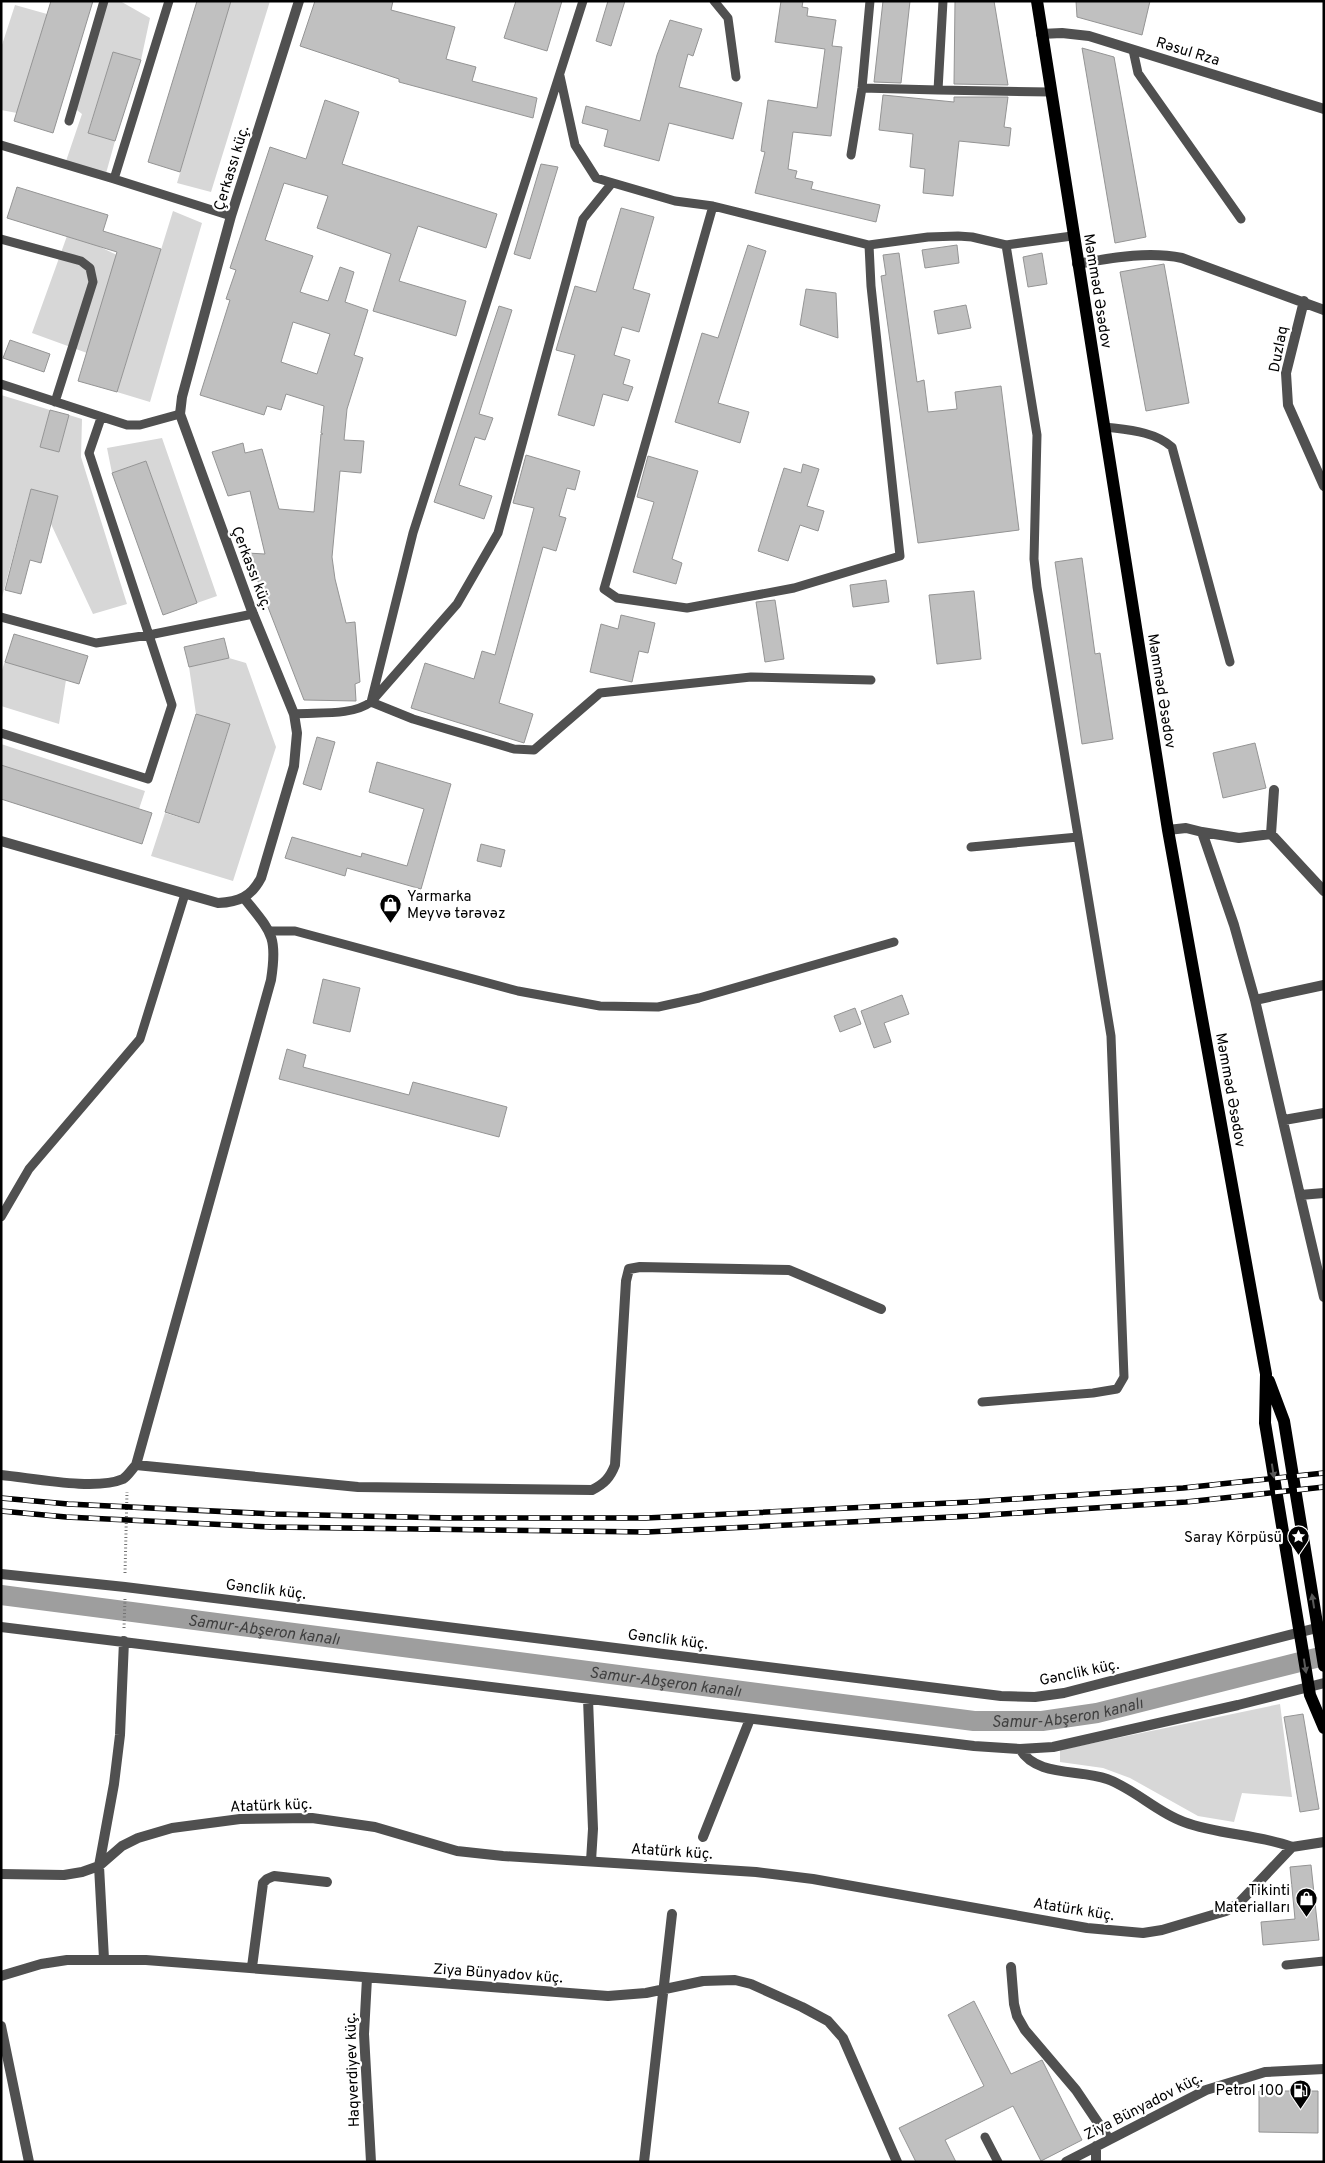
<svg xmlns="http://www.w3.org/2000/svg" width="1325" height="2163" viewBox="0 0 1325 2163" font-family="Overpass,sans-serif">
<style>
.green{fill:#d7d7d7}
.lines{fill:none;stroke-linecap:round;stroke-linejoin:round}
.canal{stroke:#9e9e9e;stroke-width:20}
.building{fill:#c0c0c0;stroke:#949494;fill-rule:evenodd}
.path{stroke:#727272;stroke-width:3;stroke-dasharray:1 2.5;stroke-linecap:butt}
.service{stroke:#505050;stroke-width:9}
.minor{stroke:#505050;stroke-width:10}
.tertiary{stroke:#505050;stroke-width:10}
.primary{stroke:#000;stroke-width:12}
.rail-casing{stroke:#000;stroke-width:5.5}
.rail{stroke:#fff;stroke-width:4;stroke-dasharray:11;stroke-linecap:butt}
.oneway{fill:#595959}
.labels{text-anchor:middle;stroke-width:4.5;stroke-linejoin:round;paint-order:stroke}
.street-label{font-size:15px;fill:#000;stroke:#fff}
.poi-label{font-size:15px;fill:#000;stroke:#fff;text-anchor:end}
.water-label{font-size:16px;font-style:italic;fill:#3f3f3f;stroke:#fff}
</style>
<rect width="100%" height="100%" fill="#fff"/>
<path class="green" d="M104,1H120L150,18L141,60L113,52L88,132L115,141L105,177L65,164L82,114L73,107Z
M231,1H270L211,192L177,183Z
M15,5L47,14L17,113L1,110V48Z
M173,211L202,223L150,402L117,392Z
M67,236L98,246L117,255L87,353L32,333Z
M1,395L50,410L40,447L59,452L69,415L82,419L81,457L127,604L93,614L51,524L31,489L1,601Z
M162,438L217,596L197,603L146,461L112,473L107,448Z
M229,658L246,663L276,747L233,881L151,856L165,813L199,823L230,725L196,714L189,667Z
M5,661L66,680L59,724L1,706V673Z
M1,744L145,791L139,809L1,765Z
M1280,1704L1292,1797L1242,1793L1234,1822L1198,1816L1130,1778L1103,1768L1060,1762V1750Z"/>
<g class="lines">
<path class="canal" id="s1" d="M1,1595L974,1721H1042L1097,1713L1324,1656"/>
</g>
<path class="building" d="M51,1H93L53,133L14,121Z
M197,1H231L180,172L148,162Z
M315,1H393L391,10L455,27L446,59L476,67L472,81L537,98L533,118L399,82V79L300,46Z
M516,1H562L547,51L504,38Z
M608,1H625L611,46L596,41Z
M781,1H803L802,7L808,8L807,16L836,20L832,46L842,47L831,136L793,132L788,169L797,171L795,178L813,182L811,189L880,205L876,222L755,193L765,152L761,151L768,100L817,108L825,49L775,42Z
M883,1H910L901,83L874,82Z
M955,1H994L1008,85L954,84Z
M1076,1H1150L1142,35L1077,17Z
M670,20L702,29L693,56L688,54L679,87L742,103L733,139L669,123L659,161L604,146L608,130L582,123L586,106L640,121L657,55Z
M1082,48L1114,57L1146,237L1115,243Z
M113,52L141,60L115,141L88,133Z
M883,95L954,102V97H1008L1004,127L1011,128L1009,146L959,141L953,196L923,193L925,169L910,167L913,134L879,130Z
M325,100L359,112L342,164L497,214L486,248L418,226L399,281L466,301L456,336L373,311L391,254L317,228L328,196L284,183L265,240L313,256L300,292L328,301L340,267L354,272L345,302L368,310L354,355L363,358L347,409L344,440L364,441L361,473L340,471L332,557L335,579L346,623L355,622L360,682L355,684L356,701L304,700L247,553L265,554L250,491L228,496L212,452L243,443L245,453L262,449L279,509L314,512L321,434H323L321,433L324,406L286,394L281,410L267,406L264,415L200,395L230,300L226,299L236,270L230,268L270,147L306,159ZM293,322L330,334L317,374L281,362Z
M541,164L558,167L530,259L514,254Z
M17,187L108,215L103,231L161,249L117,392L78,381L117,252L7,218Z
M621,208L654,217L633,289L650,294L639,332L622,327L614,355L630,360L623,384L633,387L628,401L603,394L594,426L558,415L575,355L556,350L575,286L596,292Z
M748,245L766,251L718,403L749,412L740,443L675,422L702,333L718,338Z
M957,245L959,263L925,268L922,250Z
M899,253L917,382L924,380L928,412L957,409L955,392L1001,386L1019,530L918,543L881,276L886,275L883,255Z
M1042,253L1047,284L1028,287L1023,257Z
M1164,264L1189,403L1146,411L1120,272Z
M806,289L836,293L838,338L800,325Z
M966,305L971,328L938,334L934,311Z
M499,306L512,310L479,414L493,418L485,440L475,437L459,485L492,496L484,519L434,502Z
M10,340L50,354L44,372L3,358Z
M50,410L69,415L59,452L40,447Z
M526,455L580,471L575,490L567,488L559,516L566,518L556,551L543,547L499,703L533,714L524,743L411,708L425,663L474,679L482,651L495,655L534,508L513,503Z
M648,456L698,471L672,559L682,563L676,584L633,572L654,502L637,497Z
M146,461L197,603L163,615L112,473Z
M803,464L819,469L807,506L824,511L818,531L800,525L788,561L758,551L784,468L801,473Z
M31,489L58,496L41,563L30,560L21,594L5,590Z
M1082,558L1095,654L1100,653L1113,739L1082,744L1055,562Z
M886,580L889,602L853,607L850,585Z
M974,591L981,659L937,664L929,595Z
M775,600L784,659L765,662L756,602Z
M621,615L655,623L648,653L639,651L632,682L590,672L601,624L618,629Z
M14,634L88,656L79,684L5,662Z
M224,638L229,658L189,667L184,647Z
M196,714L230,724L199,823L165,812Z
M317,737L335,742L321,790L303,784Z
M1255,743L1266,788L1223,798L1213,753Z
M377,762L451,784L421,889L347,868L345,876L285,858L292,837L361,857L362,853L407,866L424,809L369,792Z
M1,765L152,813L142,844L1,799Z
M481,844L505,850L501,867L477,861Z
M323,979L360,988L350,1032L313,1023Z
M902,995L909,1014L884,1023L891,1042L874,1048L861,1011Z
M855,1008L861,1024L840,1032L834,1016Z
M287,1049L306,1055L303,1067L409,1095L413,1082L507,1107L499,1137L279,1079Z
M1303,1714L1319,1809L1300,1812L1284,1717Z
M1311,1865L1319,1940L1263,1945L1261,1922L1295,1919L1290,1867Z
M974,2001L1011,2074L1042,2060L1082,2140L1041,2161L1013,2106L945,2140L956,2162H916L899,2128L984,2086L948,2015Z
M1259,2091H1318V2133L1259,2132Z"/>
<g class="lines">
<path class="path" d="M125,1573L127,1492
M124,1628L125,1599"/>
<path class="service" d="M169,1L114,179L231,216
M714,1L728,18L736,77
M943,1L938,90L1050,92
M1133,50L1138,73L1241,219
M560,76L575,145L596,178L675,201L713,206L869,245L928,237L958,236L972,237L1006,245L1072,236
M862,88L938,90
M69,121L104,1
M1,145L114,179
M851,155L862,88L870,1
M612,183L583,219L498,533L457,604L371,702L413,719L514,749L534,750L600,693L751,677L871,680
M713,206L604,589L617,598L687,608L794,588L900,556L871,286L869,245
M1,239L81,261L90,268L93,282L55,402
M1,384L127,425H140L180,414
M1105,427C1128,430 1154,431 1172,447L1230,662
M1,617L96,643L149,635L253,614
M294,714C318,712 352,716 371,702L413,533L583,1
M1,733L148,779L172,705L89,453L101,418
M971,847L1078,837
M270,931H295L518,991L600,1006L658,1007L699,998L894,942
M1,1217L29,1169L140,1039L185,894
M982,1402L1093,1393L1117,1389L1124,1377L1111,1036L1037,587L1034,559L1037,435L1006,245
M1286,1965L1324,1961
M985,2137L998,2162"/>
<path class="minor" d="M1041,34L1062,33L1089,36L1324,109
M1077,264C1112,258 1147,251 1182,258L1324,310
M1304,301L1286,373L1288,405L1324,486
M1274,790L1271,834L1324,891
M1168,830L1186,828L1202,832L1234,925L1255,1000L1300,1195L1324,1193
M1202,832L1239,838L1271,834
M1255,1000L1324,985
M1284,1120L1324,1113
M1300,1195L1324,1297
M136,1465L358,1487L592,1490C604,1484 610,1478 615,1465L626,1281L629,1269L640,1267L789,1270L881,1309
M1,1475C33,1478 95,1491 123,1479C128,1476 132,1469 136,1465L271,980C278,935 271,932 244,898
M1,1574L125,1587L1001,1696L1035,1697L1064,1693L1324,1626
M1,1627L974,1746L1020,1749C1036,1777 1079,1769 1107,1779C1135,1789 1156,1812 1184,1822C1219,1835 1257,1834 1292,1847
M588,1699L593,1829L591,1861
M1020,1749L1053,1747L1238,1705L1324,1683
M703,1837L750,1719
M1,1874L64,1875L82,1872L99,1866L122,1846L138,1838L172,1828L240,1819L312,1818L375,1827L457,1851L503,1856L756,1872L813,1879L1087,1928L1143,1933L1162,1930L1226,1911L1239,1903L1292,1847L1324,1842
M104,1959L99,1866L114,1784L120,1735L124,1641
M252,1967L263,1883L267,1879L274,1876L327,1882
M1011,1967L1014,2004L1017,2016L1025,2030L1076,2090L1109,2139
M1,1976L41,1964L67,1960H146L608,1996L646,1993L703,1981L735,1980L751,1984L802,2007L828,2021L843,2038L897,2162
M367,1978L364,2034L371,2162
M1,2026L29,2162
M644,2162L672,1914
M1066,2162L1206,2090L1265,2072L1324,2069
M1096,2162V2146"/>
<path class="tertiary" d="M1,841L218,903C239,902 251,897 261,878L294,766L297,733L294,714L253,614L180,414L182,397L231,216L299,1"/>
<path class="primary" d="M1037,1L1168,830L1266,1374L1265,1423L1310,1695L1324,1728
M1269,1381L1284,1421L1324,1666"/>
<defs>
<path id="rail" d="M1,1498L68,1504L274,1514L449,1518H646L970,1502L1183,1488L1324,1473
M1,1511L66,1517L271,1527L647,1532L972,1516L1186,1502L1324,1487"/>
</defs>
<use href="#rail" class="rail-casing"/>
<use href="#rail" class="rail"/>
</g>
<defs><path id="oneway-solid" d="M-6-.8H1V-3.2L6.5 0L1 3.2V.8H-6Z" transform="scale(1.25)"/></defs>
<g class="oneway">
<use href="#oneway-solid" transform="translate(1273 1471) rotate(81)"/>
<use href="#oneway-solid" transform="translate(1313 1601) rotate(-99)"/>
<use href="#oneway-solid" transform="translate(1305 1666) rotate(81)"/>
</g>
<defs>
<symbol id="shop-pin" viewBox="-11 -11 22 30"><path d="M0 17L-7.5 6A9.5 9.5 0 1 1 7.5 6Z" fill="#000" stroke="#fff"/><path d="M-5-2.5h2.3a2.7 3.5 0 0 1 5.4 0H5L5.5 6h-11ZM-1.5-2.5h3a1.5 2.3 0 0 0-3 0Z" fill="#fff"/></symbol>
<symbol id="sight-pin" viewBox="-11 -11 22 30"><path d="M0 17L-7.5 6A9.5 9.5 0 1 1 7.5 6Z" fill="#000" stroke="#fff"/><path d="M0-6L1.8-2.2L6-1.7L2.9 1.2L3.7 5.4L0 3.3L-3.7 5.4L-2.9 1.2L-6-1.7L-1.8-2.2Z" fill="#fff"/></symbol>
<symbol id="fuel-pin" viewBox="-11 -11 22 30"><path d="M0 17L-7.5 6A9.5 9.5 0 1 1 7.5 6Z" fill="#000" stroke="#fff"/><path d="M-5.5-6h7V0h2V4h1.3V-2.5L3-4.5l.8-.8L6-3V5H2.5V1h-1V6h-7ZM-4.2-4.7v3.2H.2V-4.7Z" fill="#fff"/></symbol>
</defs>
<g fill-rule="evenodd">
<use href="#shop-pin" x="378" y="892" width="25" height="34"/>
<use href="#sight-pin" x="1286" y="1524" width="25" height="34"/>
<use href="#shop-pin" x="1294" y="1886" width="25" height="34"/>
<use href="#fuel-pin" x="1288" y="2078" width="25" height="34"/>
</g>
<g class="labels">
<g class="street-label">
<text transform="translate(1188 51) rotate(17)" y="5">Rəsul Rza</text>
<text transform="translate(231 168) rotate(-73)" y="5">Çerkassı küç.</text>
<text transform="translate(1098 291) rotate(81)" y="5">Məmməd Əsədov</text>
<text transform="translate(1278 349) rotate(-79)" y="5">Duzlaq</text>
<text transform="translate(252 568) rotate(69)" y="5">Çerkassı küç.</text>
<text transform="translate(1162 691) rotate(81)" y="5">Məmməd Əsədov</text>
<text transform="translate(1231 1090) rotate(80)" y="5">Məmməd Əsədov</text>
<text transform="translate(266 1589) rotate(7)" y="5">Gənclik küç.</text>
<text transform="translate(668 1639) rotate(7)" y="5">Gənclik küç.</text>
<text transform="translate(1079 1672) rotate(-12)" y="5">Gənclik küç.</text>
<text transform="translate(271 1805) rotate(-2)" y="5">Atatürk küç.</text>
<text transform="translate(672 1851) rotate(4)" y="5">Atatürk küç.</text>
<text transform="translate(1074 1909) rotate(9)" y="5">Atatürk küç.</text>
<text transform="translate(498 1973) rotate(4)" y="5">Ziya Bünyadov küç.</text>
<text transform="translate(352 2070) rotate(-92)" y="5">Haqverdiyev küç.</text>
<text transform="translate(1143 2106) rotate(-27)" y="5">Ziya Bünyadov küç.</text>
</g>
<g class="poi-label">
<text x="407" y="901" text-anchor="start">Yarmarka<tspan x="407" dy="17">Meyvә tәrәvәz</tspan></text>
<text x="1282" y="1542">Saray Körpüsü</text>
<text x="1290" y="1895">Tikinti<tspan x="1290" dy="17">Materialları</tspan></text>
<text x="1284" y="2095">Petrol 100</text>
</g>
<g class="water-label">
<text dy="6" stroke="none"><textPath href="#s1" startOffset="265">Samur-Abşeron kanalı</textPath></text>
<text dy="6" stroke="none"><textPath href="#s1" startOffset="670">Samur-Abşeron kanalı</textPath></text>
<text dy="6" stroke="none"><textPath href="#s1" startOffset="1075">Samur-Abşeron kanalı</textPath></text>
</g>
</g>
<rect width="1325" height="2163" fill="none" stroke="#000000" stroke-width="5"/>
</svg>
